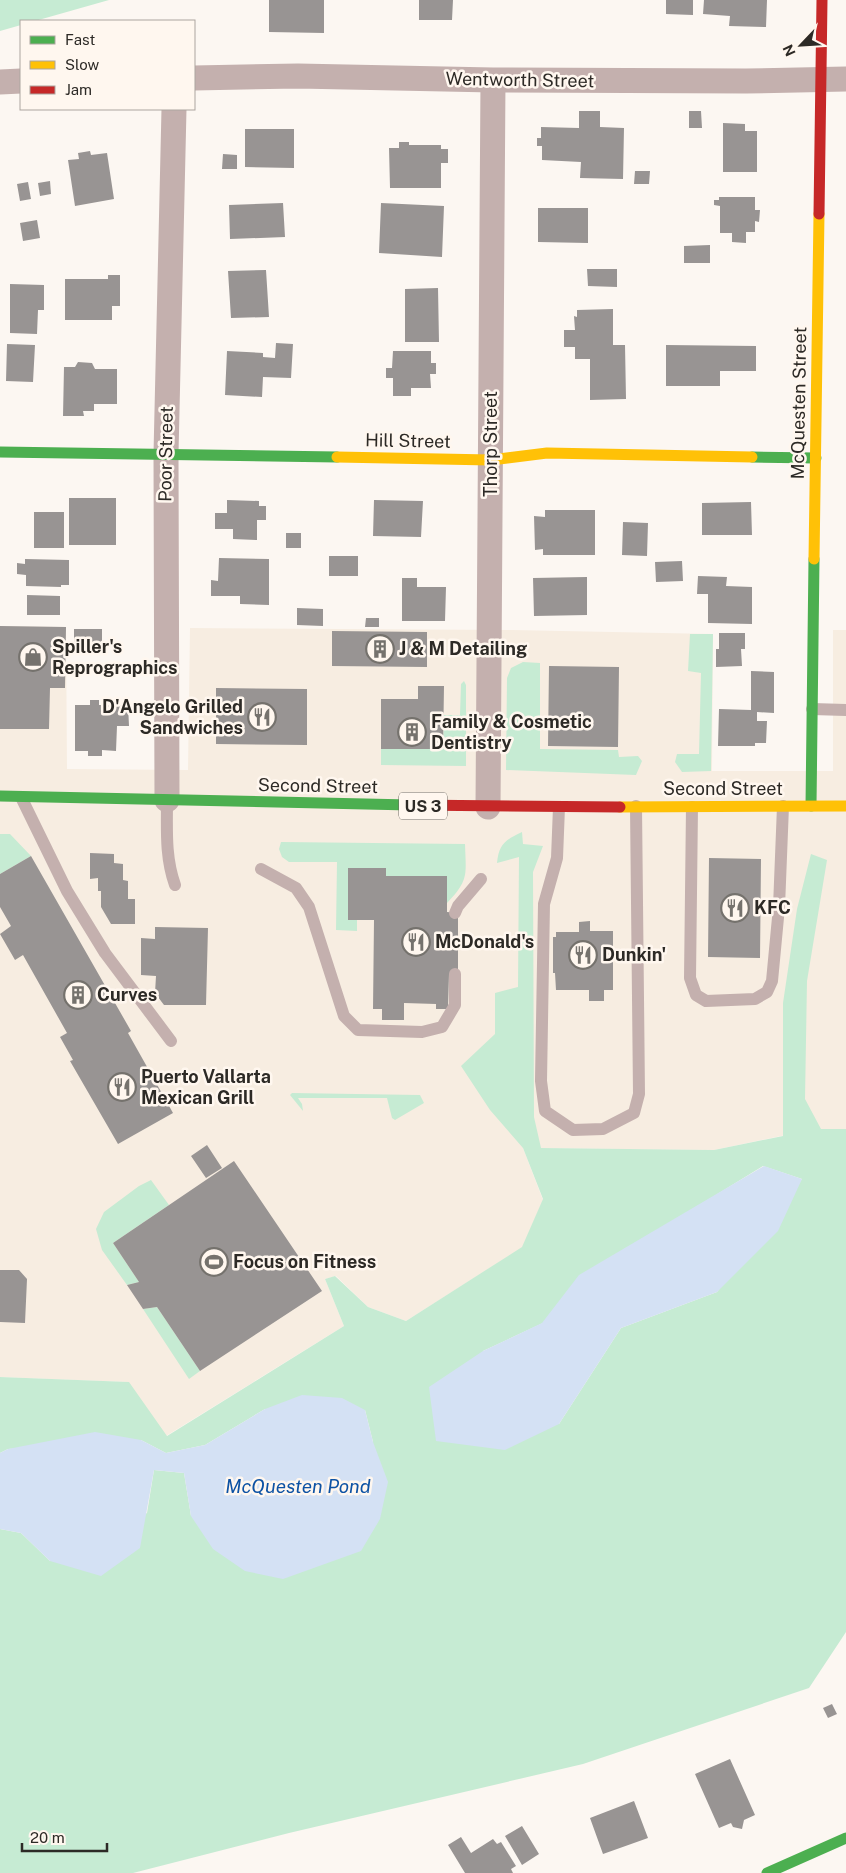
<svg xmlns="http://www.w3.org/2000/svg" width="846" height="1873" viewBox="0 0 846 1873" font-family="'Public Sans',sans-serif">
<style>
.built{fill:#f7ede1}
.green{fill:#c6ebd3;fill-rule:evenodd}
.water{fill:#d4e1f4}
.building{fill:#989493}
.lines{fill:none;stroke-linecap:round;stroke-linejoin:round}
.lane{stroke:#c4b0ae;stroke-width:12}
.street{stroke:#c4b0ae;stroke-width:25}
.fast{stroke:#4caf50;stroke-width:11}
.slow{stroke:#ffc107;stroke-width:11}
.jam{stroke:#c62828;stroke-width:11}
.labels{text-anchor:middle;stroke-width:5;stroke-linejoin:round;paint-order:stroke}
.shield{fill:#fff7ef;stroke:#6c6862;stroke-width:1}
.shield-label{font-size:16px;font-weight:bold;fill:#2d2a26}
.street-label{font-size:18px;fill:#2d2a26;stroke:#fff7ef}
.poi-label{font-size:18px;font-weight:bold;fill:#2d2a26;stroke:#fff7ef;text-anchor:start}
.water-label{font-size:19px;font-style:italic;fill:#0d52a4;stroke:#fff7ef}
</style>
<rect width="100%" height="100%" fill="#fcf7f2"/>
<path class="built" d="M0,626L66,627L67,769L188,770L190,628L512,630L713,634L712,771H833V630H846V1129H815L714,1150L523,1148L543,1200L523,1247L406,1321L368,1307L336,1276L325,1279L344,1326L166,1436L128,1382L0,1377Z"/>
<path class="green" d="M0,0H109L35,21H21V25L0,31Z
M690,634H713L711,771L682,772L675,762L677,754H699L701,673L688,671Z
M523,662L540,663V749L618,750L619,757L638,756L642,761L636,775L506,770L507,678L511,668Z
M464,681L466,685V766L381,765V749H443L444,715H460L461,684Z
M522,832L523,844L543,846L533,872L534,1117L541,1148L714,1150L783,1136V1003L797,909L811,854L827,860L807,981L805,1099L821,1129H846V1632L809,1688L583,1764L289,1833L133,1873H0V1529L21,1533L50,1561L147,1513L154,1470L184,1473L191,1516L373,1442L365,1410L265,1409L205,1445L166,1453L141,1440L8,1449L0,1453V1377L129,1382L167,1436L344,1326L325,1279L335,1276L368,1307L406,1321L522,1247L543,1199L523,1148L490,1110L461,1066L495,1034V993L518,987L519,857L497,863C499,844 505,840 522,832ZM763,1166L802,1179L717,1292L621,1328L559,1424L483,1351L543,1323L698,1206Z
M0,834H10L31,856L0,874Z
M281,842L465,844C466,875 469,880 447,903V877L386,876V868H349L348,920H357V931L336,930L337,862H289L282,857L279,849Z
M292,1093L420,1095L424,1103L395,1120L392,1118L387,1098H298L302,1104L303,1111L290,1095Z
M151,1180L169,1205L113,1243L139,1282L127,1285L102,1250L96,1229L104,1212L139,1186Z
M157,1307L200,1371L189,1379L143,1309Z"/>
<path class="water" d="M764,1166L802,1179L778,1231L717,1292L621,1328L559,1424L505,1450L436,1441L429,1387L483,1351L542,1323L579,1275Z
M302,1395L342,1398L365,1410L373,1442L388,1482L380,1519L361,1551L283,1579L245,1571L213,1549L191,1516L184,1473L154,1470L140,1548L101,1576L50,1561L21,1533L0,1529V1453L8,1449L95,1432L141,1440L166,1453L205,1445L265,1409Z"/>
<path class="building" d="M269,0H324V33L269,32Z
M419,0H453L452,20H419Z
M666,0H693V15L666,14Z
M704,0H767L766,27L729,26L730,16L703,14Z
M579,111H600V127L624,128L623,179L580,178L581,162L542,160V146H537V138H541V127L579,128Z
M689,111H701L702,128H689Z
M723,123L745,124V131H757V172H723Z
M245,129H294V168L245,167Z
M399,142H409V145H441V149H448V163H441V188H390L389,148H399Z
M90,151L91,155L107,153L114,199L75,206L68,160L79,159L78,153Z
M223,154L237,155V169H222Z
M635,171H650L649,184H634Z
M50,181L51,194L40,196L38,183Z
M28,182L31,199L20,201L17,184Z
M719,197H755V210H760L759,222L755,221V232H746V243L732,242V233H720V206L714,205V200H719Z
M283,203L285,237L230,239L229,205Z
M381,203L444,206L442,257L379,253Z
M538,208H588V243L538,242Z
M37,220L40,238L23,241L20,223Z
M710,245V263H684V246Z
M587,269H617V287L588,286Z
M266,270L269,317L231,318L228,271Z
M108,275H120V306H112V320H65V279H108Z
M10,284L44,285V310H38L37,334L10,333Z
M438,288L439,342H405V289Z
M613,309V345H625L626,399L590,400V359H575V347H564V330H575L574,316L577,317V310Z
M276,343L293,344L291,378L263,377L262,397L225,395L227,351L263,353V357L275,358Z
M7,344L35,345L33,382L6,381Z
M666,345L756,346V371H720V386H666Z
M393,351H431V363H436V374H430L431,388H411V396H393V378H386V368H392Z
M78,362L92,363L95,369H117V404H94V411H83L84,416H63L64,367H75Z
M69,498H116V545H69Z
M227,500L259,501V506H266V520H257V540L233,539V529H215V513H227Z
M374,500L423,501L421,537L373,536Z
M751,502L752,535H702V503Z
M545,510H595V555H543V549L535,550L534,516L545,517Z
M34,512H64V548H34Z
M623,522L648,523L647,556L622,555Z
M286,533H301V548H286Z
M329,556H358V576H329Z
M219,558L269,559V605L240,604V596H211V580L218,581Z
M25,559L69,560V585H61V587L26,586V575L17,574V563L25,564Z
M682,561L683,581L656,582L655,562Z
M698,576L727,577L726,586L752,587V624L708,623V594H697Z
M587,577V615L534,616L533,578Z
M402,578H417V587H446L445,621H402Z
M27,595L60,596V615H27Z
M297,608L323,609V626L297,625Z
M366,618H379V627H365Z
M0,626L66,627L65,688H50L49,729H0Z
M74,629H102V646H74Z
M332,631L427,632V667L332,666Z
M719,633H745V649H741L742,666L716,667V649H719Z
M70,663H80V673H70Z
M549,666L619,667L618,747L548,746Z
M751,671L774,672V713L757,712V721H767L766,743H755V746H718L719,709L751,710Z
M418,686H444L443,749H381V699H418Z
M216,688L307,689V745L216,744Z
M90,700H99V705H128L129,726H117L116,751L102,750V756H88V751H75V705H90Z
M90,853L114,854V863L123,864V880L128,881V899H135V924H111L101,907V891H98V878L90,879Z
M31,856L131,1031L128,1033L173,1113L118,1144L70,1061L73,1060L60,1037L67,1033L23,955L15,960L0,934L11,926L0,907V874Z
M709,858L761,859L760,958L708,957Z
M348,868H386V876H447V912L458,913V974H449L448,1009H436V1004L404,1003V1020H382V1009H373L374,920H348Z
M590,921V931H613V990H604V1001H589V990H556L555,973H553V937H556V932H579V922Z
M155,927L208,928L206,1005H164L155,993L156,976L141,975V938L155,939Z
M207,1145L222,1168L206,1178L191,1156Z
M234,1161L322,1291L200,1371L157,1307L143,1309L127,1285L139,1282L113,1243Z
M0,1270H19L27,1279L25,1323L0,1322Z
M832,1704L837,1714L828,1718L823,1708Z
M730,1759L755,1815L744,1820L742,1829L733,1827L731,1823L719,1828L695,1774Z
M634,1801L648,1838L603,1854L590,1818Z
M522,1826L539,1854L522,1865L505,1836Z
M461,1837L471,1853L493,1839L497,1844L501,1842L516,1866L511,1869L513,1873H465L448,1845Z"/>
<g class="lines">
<path class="lane" d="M812,709L846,710
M21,797L67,891L105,953L171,1041
M167,800C167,829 165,857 175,885
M559,807L557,858L544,904L541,1081L545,1111L573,1130L603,1129L634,1113L639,1094L636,806
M692,807L690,978L696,995L706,1001L755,999L767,992L772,981L779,907L783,806
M261,869L296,888L309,907L344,1016L358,1030L422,1032L442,1027L455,1005V974
M455,913L458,906L481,879"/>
<path class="street" d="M194,78L298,76L493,80L746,81L846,79
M0,82L21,81
M167,800L166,454L174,109
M488,807L493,80"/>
<path class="fast" d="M0,452L337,457
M752,457L816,458
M0,796L410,805
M811,806L814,559
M767,1873L846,1838"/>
<path class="slow" d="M337,457L491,460L547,453L752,457
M814,559L819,214
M620,807L846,806"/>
<path class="jam" d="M819,214L822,0
M410,805L620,807"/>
</g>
<defs>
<symbol id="building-ring" viewBox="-11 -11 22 22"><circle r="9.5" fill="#fff7ef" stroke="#75726d" stroke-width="1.5"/><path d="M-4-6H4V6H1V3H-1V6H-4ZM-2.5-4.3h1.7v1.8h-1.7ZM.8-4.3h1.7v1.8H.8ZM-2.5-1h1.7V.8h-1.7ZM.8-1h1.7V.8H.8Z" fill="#75726d"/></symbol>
<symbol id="shop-ring" viewBox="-11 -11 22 22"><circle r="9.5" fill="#fff7ef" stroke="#75726d" stroke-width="1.5"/><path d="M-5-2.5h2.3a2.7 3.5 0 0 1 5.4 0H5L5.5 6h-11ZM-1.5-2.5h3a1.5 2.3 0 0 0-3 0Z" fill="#75726d"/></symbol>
<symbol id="restaurant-ring" viewBox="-11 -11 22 22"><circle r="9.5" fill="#fff7ef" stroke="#75726d" stroke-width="1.5"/><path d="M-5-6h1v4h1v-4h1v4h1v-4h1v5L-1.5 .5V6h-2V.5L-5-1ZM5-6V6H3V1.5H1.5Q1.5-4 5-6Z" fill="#75726d"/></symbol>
<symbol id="stadium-ring" viewBox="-11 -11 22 22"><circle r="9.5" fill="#fff7ef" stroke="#75726d" stroke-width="1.5"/><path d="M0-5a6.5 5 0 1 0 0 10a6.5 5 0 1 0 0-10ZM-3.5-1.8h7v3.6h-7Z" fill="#75726d"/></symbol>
</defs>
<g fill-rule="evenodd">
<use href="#building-ring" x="364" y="633" width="32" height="32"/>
<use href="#shop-ring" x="17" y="641" width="32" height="32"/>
<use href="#restaurant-ring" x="246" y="701" width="32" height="32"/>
<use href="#building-ring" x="396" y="716" width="32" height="32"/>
<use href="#restaurant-ring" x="719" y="892" width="32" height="32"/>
<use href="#restaurant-ring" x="400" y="926" width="32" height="32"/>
<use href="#restaurant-ring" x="567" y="939" width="32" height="32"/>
<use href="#building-ring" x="62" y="979" width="32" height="32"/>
<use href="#restaurant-ring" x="106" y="1071" width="32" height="32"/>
<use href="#stadium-ring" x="198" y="1246" width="32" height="32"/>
</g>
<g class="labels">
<rect class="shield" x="399" y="792.5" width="48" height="27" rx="4"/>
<g class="shield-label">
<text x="423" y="812">US 3</text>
</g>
<g class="street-label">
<text transform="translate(520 80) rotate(1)" y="6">Wentworth Street</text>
<text transform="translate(799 403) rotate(-89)" y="6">McQuesten Street</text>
<text transform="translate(408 441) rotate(1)" y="6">Hill Street</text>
<text transform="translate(491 444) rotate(-90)" y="6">Thorp Street</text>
<text transform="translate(166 454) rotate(-89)" y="6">Poor Street</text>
<text transform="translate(318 786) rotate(1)" y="6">Second Street</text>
<text x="723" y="795">Second Street</text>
</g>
<g class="poi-label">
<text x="52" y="653">Spiller's<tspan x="52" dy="21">Reprographics</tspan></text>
<text x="399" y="655">J &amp; M Detailing</text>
<text x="243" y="713" text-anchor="end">D'Angelo Grilled<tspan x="243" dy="21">Sandwiches</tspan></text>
<text x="431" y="728">Family &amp; Cosmetic<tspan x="431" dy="21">Dentistry</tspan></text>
<text x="754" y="914">KFC</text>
<text x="435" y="948">McDonald's</text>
<text x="602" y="961">Dunkin'</text>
<text x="97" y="1001">Curves</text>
<text x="141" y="1083">Puerto Vallarta<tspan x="141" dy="21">Mexican Grill</tspan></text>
<text x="233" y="1268">Focus on Fitness</text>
</g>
<g class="water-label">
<text x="298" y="1493">McQuesten Pond</text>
</g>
</g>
<rect x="20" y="20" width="175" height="90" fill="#fff7ef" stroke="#aba59f"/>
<rect x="30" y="36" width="25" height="8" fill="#4caf50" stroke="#aba59f"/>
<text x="65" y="45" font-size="15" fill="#2d2a26">Fast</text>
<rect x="30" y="61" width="25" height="8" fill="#ffc107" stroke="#aba59f"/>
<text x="65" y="70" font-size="15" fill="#2d2a26">Slow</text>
<rect x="30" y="86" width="25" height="8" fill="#c62828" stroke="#aba59f"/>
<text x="65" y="95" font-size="15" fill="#2d2a26">Jam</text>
<g transform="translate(801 45) rotate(245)" stroke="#fff7ef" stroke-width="4" paint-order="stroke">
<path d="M0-4L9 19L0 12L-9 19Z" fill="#2d2a26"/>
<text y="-8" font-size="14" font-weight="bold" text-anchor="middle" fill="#2d2a26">N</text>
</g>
<path d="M22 1843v8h85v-8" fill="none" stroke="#2d2a26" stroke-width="2.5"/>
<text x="30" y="1843" font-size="15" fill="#2d2a26" stroke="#fff7ef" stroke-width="4" paint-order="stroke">20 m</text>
</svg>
